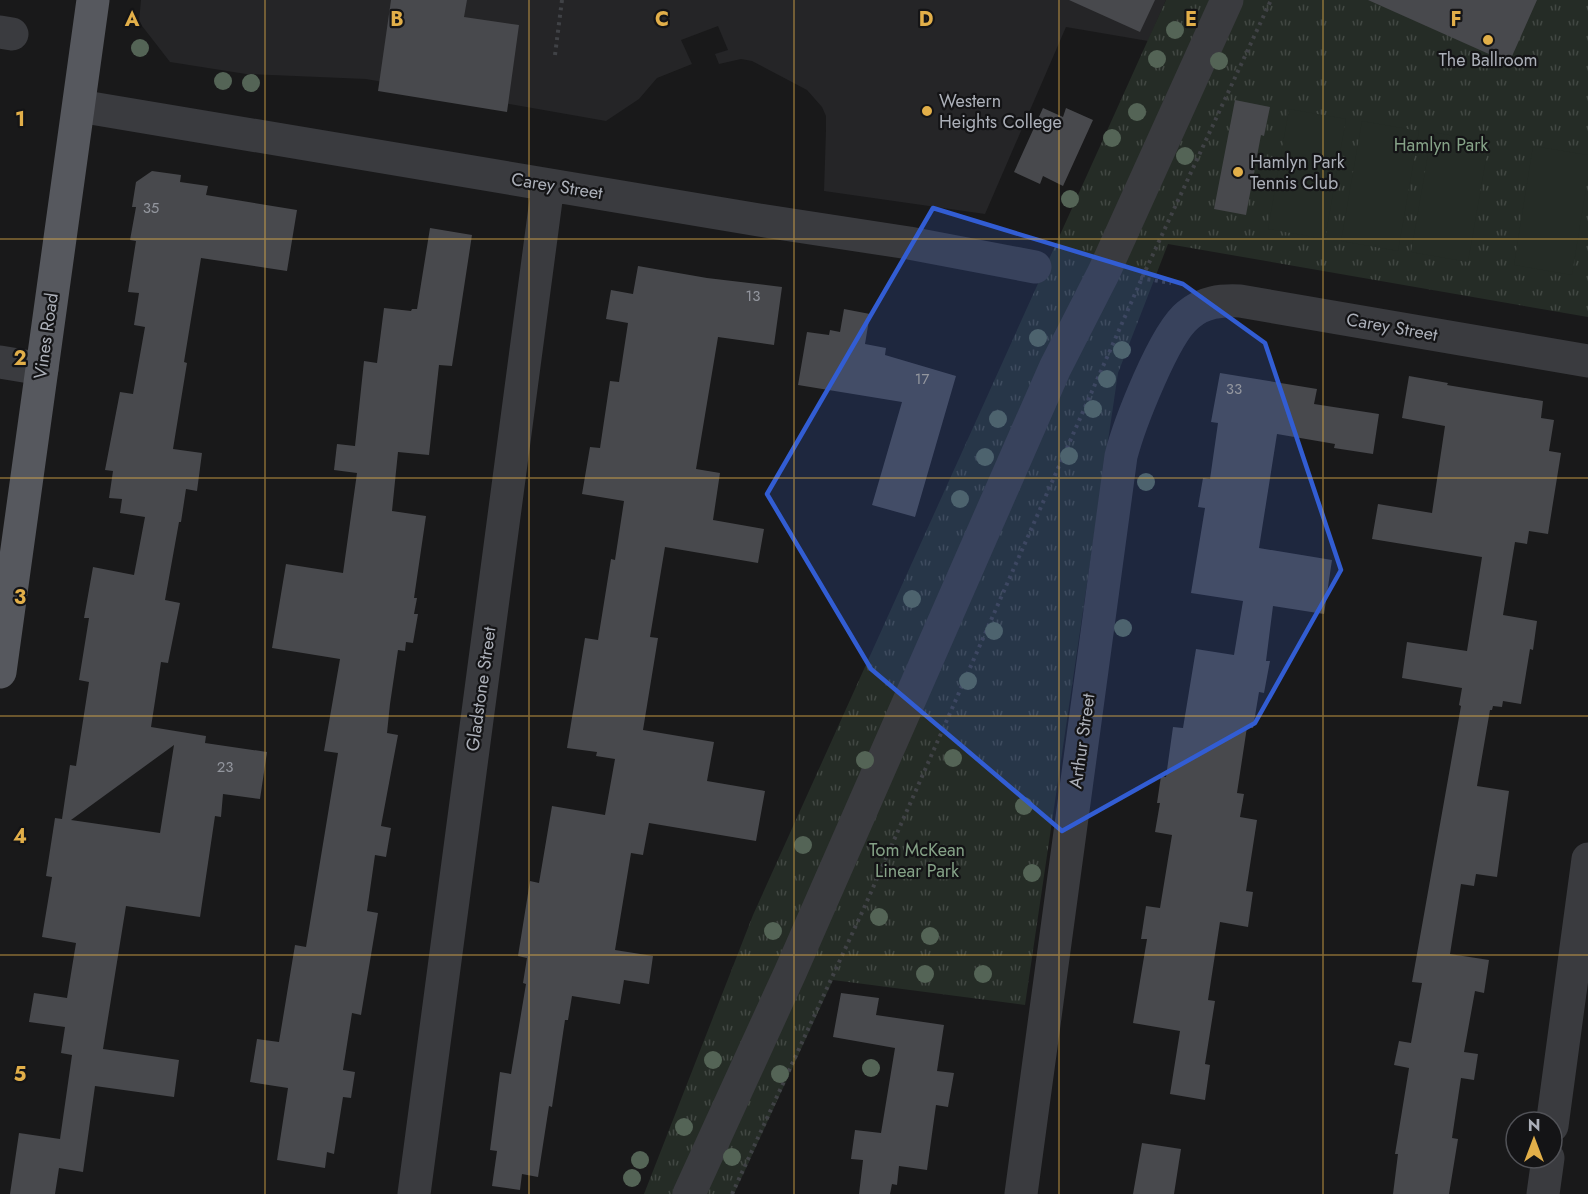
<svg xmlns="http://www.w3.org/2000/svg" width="1588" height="1194" viewBox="0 0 1588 1194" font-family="Jost,sans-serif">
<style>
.built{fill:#252527}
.park{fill:url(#park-tufts)}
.pitch{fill:#252c26}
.building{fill:#48494d;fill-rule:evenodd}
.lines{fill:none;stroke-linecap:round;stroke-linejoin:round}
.path{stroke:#404246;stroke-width:4;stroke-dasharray:3 4.5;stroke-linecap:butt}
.minor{stroke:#3a3b3f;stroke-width:33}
.major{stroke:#56585e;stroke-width:33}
.tree{fill:#546456}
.marked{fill:#325dd3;fill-opacity:0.2;stroke:#325dd3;stroke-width:4.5;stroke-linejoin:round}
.grid{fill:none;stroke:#e2af49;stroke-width:1.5;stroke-opacity:0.55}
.poi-dot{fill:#e2af49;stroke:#141416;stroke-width:2}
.labels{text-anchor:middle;stroke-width:4.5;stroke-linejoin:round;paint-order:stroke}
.number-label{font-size:15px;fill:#93969e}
.poi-label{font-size:18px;fill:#acb0b9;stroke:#141416;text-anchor:start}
.park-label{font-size:18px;fill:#85a287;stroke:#141416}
.street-label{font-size:18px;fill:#acb0b9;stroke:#141416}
.grid-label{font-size:20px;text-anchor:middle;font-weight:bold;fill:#e2af49;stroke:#141416;stroke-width:4.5;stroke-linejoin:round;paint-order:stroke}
</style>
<defs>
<pattern id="park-tufts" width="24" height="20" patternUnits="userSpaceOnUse" patternTransform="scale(1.5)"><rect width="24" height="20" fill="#252c26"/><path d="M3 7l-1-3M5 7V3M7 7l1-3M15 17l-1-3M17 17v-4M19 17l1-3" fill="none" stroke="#424843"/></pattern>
</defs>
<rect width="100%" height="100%" fill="#19191a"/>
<path class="built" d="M141,0H1166L1148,41L1066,27L985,214L824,191L826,130V116L822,107L807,90L752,61L741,59L719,64L715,54L728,50L718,26L681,40L692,64L657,78L639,99L606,121L366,79L246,74L170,62L139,22Z"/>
<path class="park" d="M1166,0H1588V317L1168,244L1118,373L1025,1005L833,980L734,1194H644L753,915Z"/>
<path class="pitch" d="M1289,109L1346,119L1325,239L1268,229Z
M1362,121L1419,131L1398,251L1341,241Z
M1432,132L1489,142L1468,262L1411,252Z
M1533,146L1588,155V176L1572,275L1514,265Z"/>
<path class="building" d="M391,0H467L464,17L519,25L507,112L378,91Z
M1069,0H1155L1140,32Z
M1368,0H1537L1509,63Z
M1235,100L1270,107L1264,136L1261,135L1246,215L1214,209Z
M1043,108L1063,117L1066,108L1093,120L1063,186L1043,176L1040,184L1014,172Z
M152,171L181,175L180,182L208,186L206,195L297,210L287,271L201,258L184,362L187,363L173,449L202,453L197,491L186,489L181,522H179L165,600L180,603L168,663L161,662L151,727L206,736L205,743L267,752L260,799L223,794L221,817L215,816L200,917L126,906L103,1049L179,1060L174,1097L95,1086L83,1172L59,1168L55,1194H10L19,1133L60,1139L72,1055L61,1053L65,1027L29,1022L34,993L67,998L76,943L42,937L52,877L46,876L55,818L62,819L70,765L76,766L89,682L79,680L89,618H84L93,567L134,575L145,517L120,513L122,499L109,498L113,471L105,470L120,392L133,394L145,327L134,325L139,293L128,292L136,241L130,240L136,207H132L136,182ZM174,745L160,833L71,820Z
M430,228L472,235L452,366L439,365L429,455L398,452L392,511L426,516L414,598H417L414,614H418L413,643L406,642L405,651L398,650L390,704L387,733L398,735L381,826L391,828L386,857L375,855L367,911L378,913L361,1015L352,1013L343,1070L355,1072L351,1098L343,1097L334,1154L327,1152L325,1168L277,1160L288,1088L250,1082L257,1039L279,1042L295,945L306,947L338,753L324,751L340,659L272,648L286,564L343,573L357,473L334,470L337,444L355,446L364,361L377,363L384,308L411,311L412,309H417Z
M638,266L707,278L782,287L774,345L718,337L696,469L720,473L713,520L764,529L758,563L665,547L650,637L658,638L643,730L714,742L707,781L765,791L756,841L649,823L643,855L631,853L615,950L653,956L649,984L624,980L620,1004L572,996L568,1020H565L552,1107L549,1106L538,1177L522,1174L520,1190L492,1186L497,1151L490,1150L500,1072L511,1074L526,984L523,983L527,958L518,956L530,881L539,883L552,806L605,815L615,759L596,756L597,752L567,748L585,638L598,640L611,559L615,560L624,501L582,494L590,447L600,448L610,381L619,382L628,323L606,319L611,290L633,294Z
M844,309L870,314L865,344L886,348L885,355L956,376L915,517L872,505L902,402L798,385L807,332L829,335L830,330L840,332Z
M1220,373L1317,389L1314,404L1379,414L1373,454L1334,448L1335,444L1277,434L1259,548L1332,560L1324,614L1273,606L1266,661H1270L1264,693L1259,692L1253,728L1247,727L1237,793L1244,794L1240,817L1257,820L1246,891L1253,892L1248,927L1220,922L1208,1000L1215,1001L1205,1064L1210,1065L1205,1100L1170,1094L1180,1031L1133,1023L1147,939H1141L1146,906L1160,908L1172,835L1155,832L1160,803H1157L1161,776L1166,777L1173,727L1183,728L1196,649L1234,655L1243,601L1191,593L1205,508L1198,507L1203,478L1210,479L1218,423L1211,422Z
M1409,376L1448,383L1447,385L1543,401L1541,418L1554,420L1549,451L1561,453L1548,534L1529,531L1527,544L1515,542L1503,615L1537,621L1533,650L1530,649L1521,704L1503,701L1502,707L1493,706L1492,710H1490L1477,786L1509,791L1497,877L1476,874L1474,886L1461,884L1450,954L1489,960L1484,993L1475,991L1464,1052L1478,1054L1474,1080L1461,1078L1452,1138L1458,1139L1449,1194H1393L1398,1154H1395L1409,1068L1394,1065L1399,1041L1411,1043L1422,983L1412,982L1461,706L1459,705L1462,688L1402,678L1407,642L1467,651L1482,557L1372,539L1378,504L1432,513L1445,426L1402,418Z
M841,993L879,998L876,1015L944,1025L937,1071L954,1073L948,1107L936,1105L927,1170L899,1166L897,1185L892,1184L890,1194H859L863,1160L851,1159L855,1130L881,1133L895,1048L833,1037Z
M1142,1143L1181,1149L1174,1194H1133Z"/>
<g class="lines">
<path class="path" d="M555,55L562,0
M1140,278L1171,283
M732,1194L864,908L1142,278L1271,0"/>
<path class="minor" d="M0,32L12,34
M79,106L759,220L909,243L1035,267
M0,362L42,369
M1552,1126L1588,859
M414,1194L548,185
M689,1194L790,973L1055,368L1104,272L1227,0
M1021,1194L1121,456C1129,425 1164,334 1188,315C1203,302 1221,300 1240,301L1588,361
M1543,1194L1548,1158"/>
<path class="major" d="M0,672L93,0"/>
</g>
<g class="tree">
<circle cx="1175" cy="30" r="9"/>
<circle cx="140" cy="48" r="9"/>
<circle cx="1157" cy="59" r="9"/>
<circle cx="1219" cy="61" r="9"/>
<circle cx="223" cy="81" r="9"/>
<circle cx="251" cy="83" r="9"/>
<circle cx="1137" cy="112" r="9"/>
<circle cx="1112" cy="138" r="9"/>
<circle cx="1185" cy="156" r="9"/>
<circle cx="1070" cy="199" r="9"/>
<circle cx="1038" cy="338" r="9"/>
<circle cx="1122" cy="350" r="9"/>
<circle cx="1107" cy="379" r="9"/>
<circle cx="1093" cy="409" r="9"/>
<circle cx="998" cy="419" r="9"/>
<circle cx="1069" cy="456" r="9"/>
<circle cx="985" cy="457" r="9"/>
<circle cx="1146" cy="482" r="9"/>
<circle cx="960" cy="499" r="9"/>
<circle cx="912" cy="599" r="9"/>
<circle cx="1123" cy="628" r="9"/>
<circle cx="994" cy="631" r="9"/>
<circle cx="968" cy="681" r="9"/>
<circle cx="953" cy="758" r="9"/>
<circle cx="865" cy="760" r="9"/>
<circle cx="1024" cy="806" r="9"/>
<circle cx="803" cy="845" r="9"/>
<circle cx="1032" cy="873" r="9"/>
<circle cx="879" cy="917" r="9"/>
<circle cx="773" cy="931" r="9"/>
<circle cx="930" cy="936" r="9"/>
<circle cx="925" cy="974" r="9"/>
<circle cx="983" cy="974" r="9"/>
<circle cx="713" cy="1060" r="9"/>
<circle cx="871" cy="1068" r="9"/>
<circle cx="780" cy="1074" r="9"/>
<circle cx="684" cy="1127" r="9"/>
<circle cx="732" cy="1157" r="9"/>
<circle cx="640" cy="1160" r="9"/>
<circle cx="632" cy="1178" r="9"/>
</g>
<path class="marked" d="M933,208L1183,284L1265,343L1341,570L1255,723L1062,831L871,669L767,494Z"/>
<path class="grid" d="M265,0V1194M529,0V1194M794,0V1194M1059,0V1194M1323,0V1194M0,239H1588M0,478H1588M0,716H1588M0,955H1588"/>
<g class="poi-dot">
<circle cx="1488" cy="40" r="6"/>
<circle cx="927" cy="111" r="6"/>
<circle cx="1238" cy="172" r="6"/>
</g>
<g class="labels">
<g class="number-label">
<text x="151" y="213">35</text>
<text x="753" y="301">13</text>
<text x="922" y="384">17</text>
<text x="1234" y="394">33</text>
<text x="225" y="772">23</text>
</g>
<g class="poi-label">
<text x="1488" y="66" text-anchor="middle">The Ballroom</text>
<text x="939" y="107">Western<tspan x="939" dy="21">Heights College</tspan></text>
<text x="1250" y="168">Hamlyn Park<tspan x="1250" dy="21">Tennis Club</tspan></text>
</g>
<g class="park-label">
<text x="1441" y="151">Hamlyn Park</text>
<text x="917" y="856">Tom McKean<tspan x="917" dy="21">Linear Park</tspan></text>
</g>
<g class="street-label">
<text transform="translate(557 186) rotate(9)" y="6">Carey Street</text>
<text transform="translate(1392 327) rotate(10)" y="6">Carey Street</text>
<text transform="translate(46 336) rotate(-82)" y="6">Vines Road</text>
<text transform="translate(481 689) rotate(-82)" y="6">Gladstone Street</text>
<text transform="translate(1082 741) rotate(-82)" y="6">Arthur Street</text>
</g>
</g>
<g class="grid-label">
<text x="132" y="26">A</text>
<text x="397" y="26">B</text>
<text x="662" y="26">C</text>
<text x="926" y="26">D</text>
<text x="1191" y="26">E</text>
<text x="1456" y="26">F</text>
<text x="20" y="126">1</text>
<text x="20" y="365">2</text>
<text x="20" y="604">3</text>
<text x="20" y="843">4</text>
<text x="20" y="1081">5</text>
</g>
<g transform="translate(1534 1140)"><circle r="28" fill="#141416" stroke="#515257" stroke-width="1.5"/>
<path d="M0-4.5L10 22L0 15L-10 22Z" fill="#e2af49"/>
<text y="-9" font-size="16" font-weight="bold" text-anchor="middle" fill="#acb0b9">N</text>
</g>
</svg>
